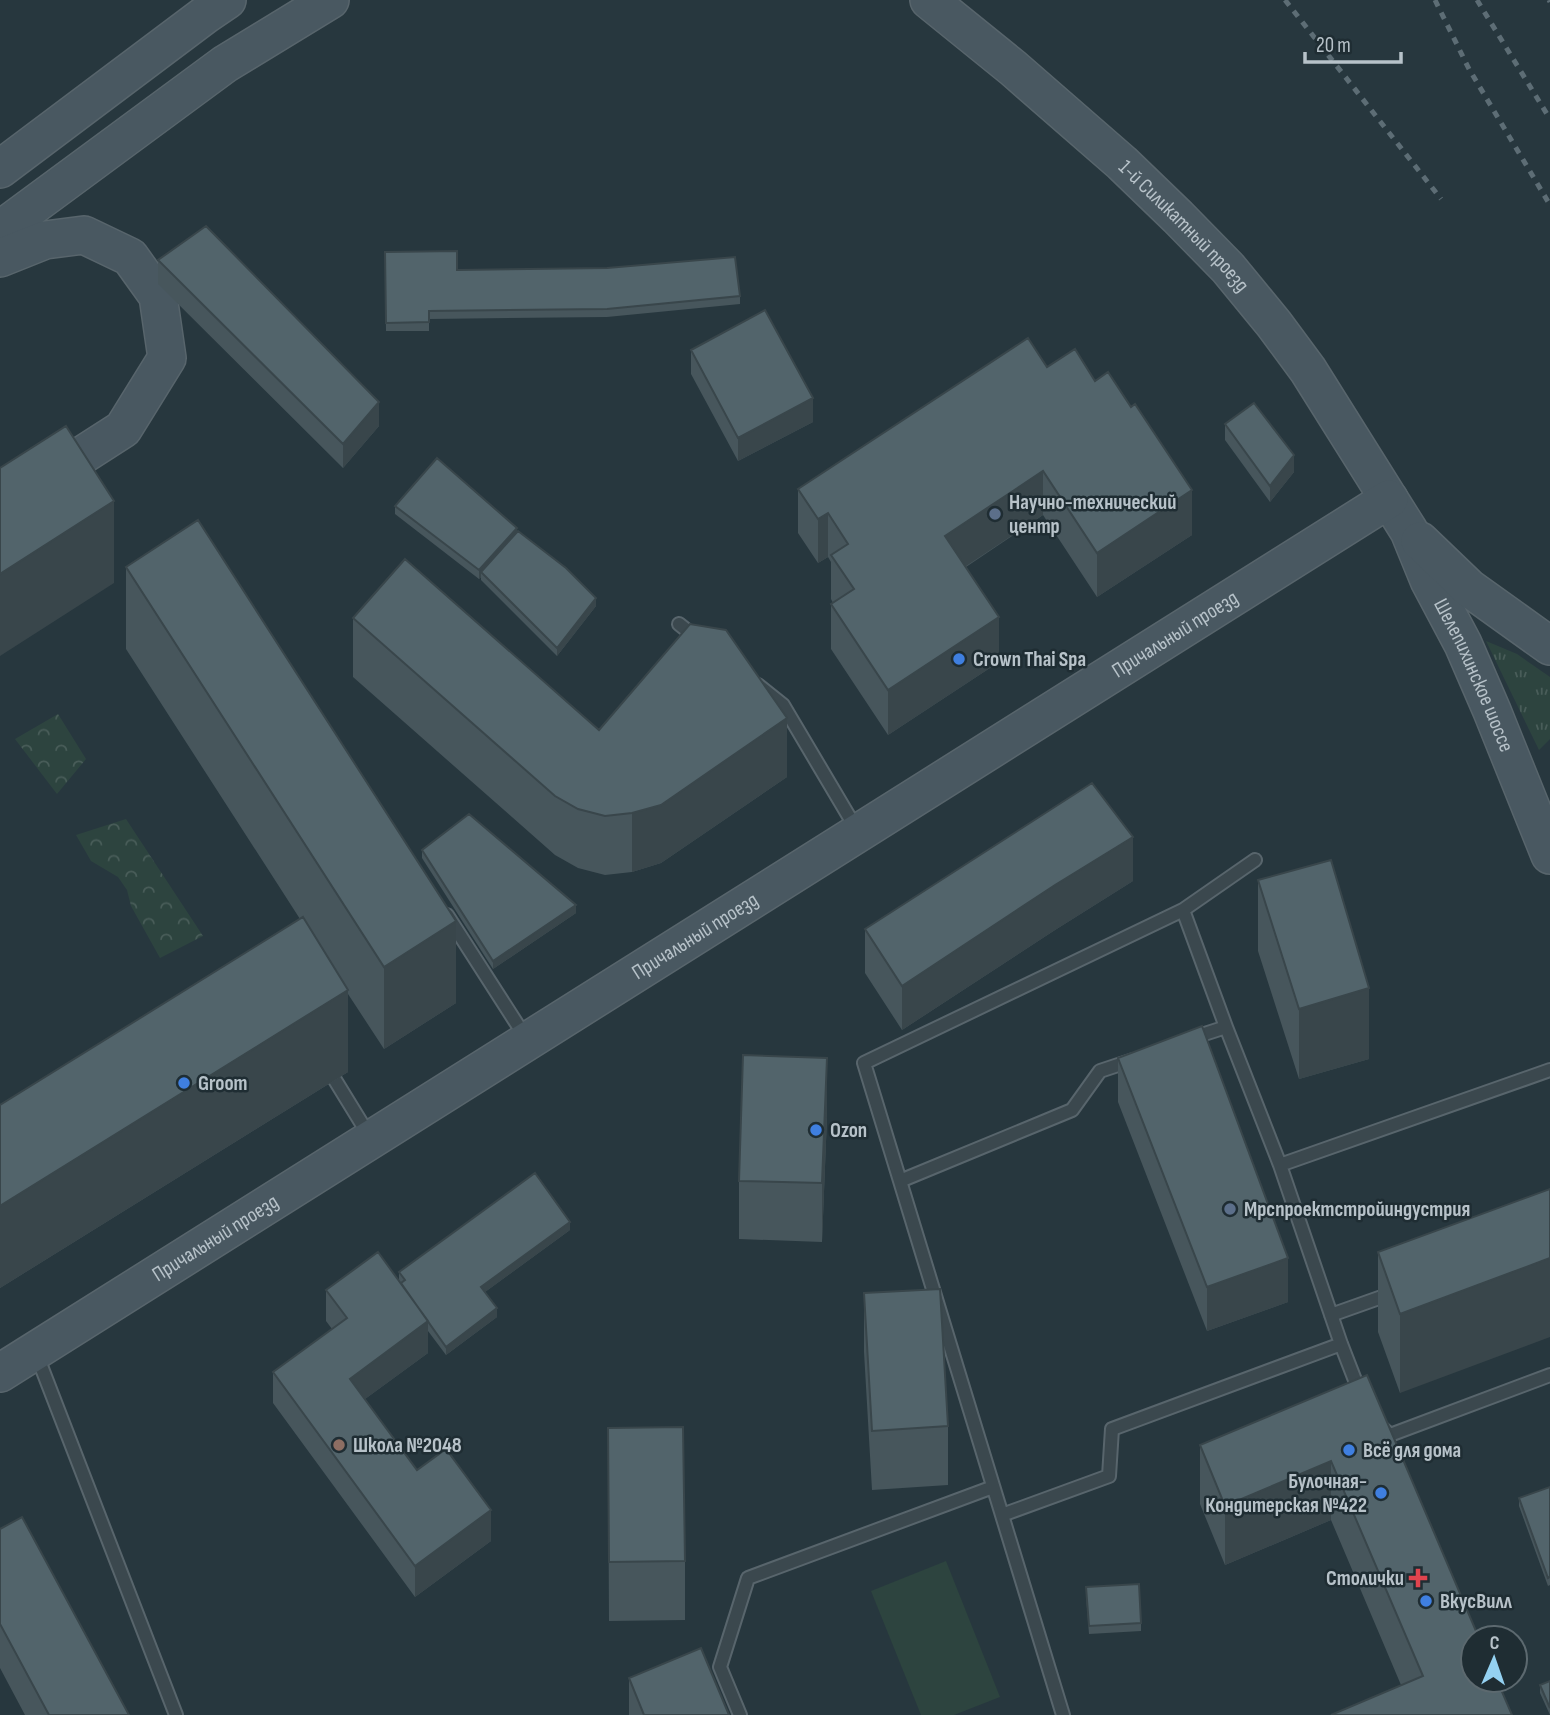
<svg xmlns="http://www.w3.org/2000/svg" width="1550" height="1715" viewBox="0 0 1550 1715" font-family="'Sofia Sans Condensed',sans-serif">
<style>
.grass{fill:url(#grass-tufts)}
.park{fill:url(#park-crowns)}
.garden{fill:#2d443f}
.lines{fill:none;stroke-linecap:round;stroke-linejoin:round}
.lane-casing{stroke:#58656c;stroke-width:16}
.secondary-casing{stroke:#58656c;stroke-width:40}
.lane{stroke:#3b484e;stroke-width:12}
.secondary{stroke:#495861;stroke-width:37}
.rail{stroke:#5d6d75;stroke-width:5;stroke-dasharray:7 7;stroke-linecap:butt}
.wall{fill:#47565c}
.shaded-wall{fill:#39464b}
.building{fill:#52646b;stroke:#39464b;stroke-width:2}
.service-dot{fill:#5c6f8a;stroke:#1f2d33;stroke-width:2.5}
.shop-dot{fill:#3f7fe0;stroke:#1f2d33;stroke-width:2.5}
.education-dot{fill:#8d6e63;stroke:#1f2d33;stroke-width:2.5}
.health-dot{fill:#e0444e;stroke:#1f2d33;stroke-width:2.5}
.labels{text-anchor:middle;stroke-width:5;stroke-linejoin:round;paint-order:stroke}
.street-label{font-size:21px;fill:#b7c2c9;stroke:#1f2d33}
.poi-label{font-size:21px;font-weight:bold;fill:#b7c2c9;stroke:#1f2d33;text-anchor:start}
</style>
<defs>
<pattern id="grass-tufts" width="24" height="20" patternUnits="userSpaceOnUse" patternTransform="scale(1.75)"><rect width="24" height="20" fill="#2d443f"/><path d="M3 7l-1-3M5 7V3M7 7l1-3M15 17l-1-3M17 17v-4M19 17l1-3" fill="none" stroke="#495d59"/></pattern>
<pattern id="park-crowns" width="20" height="18" patternUnits="userSpaceOnUse" patternTransform="scale(1.75)"><rect width="20" height="18" fill="#2d443f"/><path d="M2 6a3 3 0 1 1 6 0M12 15a3 3 0 1 1 6 0" fill="none" stroke="#495d59"/></pattern>
</defs>
<rect width="100%" height="100%" fill="#27373e"/>
<path class="grass" d="M1486,641L1517,654L1550,677V739L1539,750Z"/>
<path class="park" d="M58,714L86,759L57,794L15,739Z
M126,819L203,936L160,958L131,906L127,890L118,877L91,861L76,835Z"/>
<path class="garden" d="M946,1561L1000,1697L954,1715H921L871,1591Z"/>
<g class="lines">
<defs>
<path id="lane" d="M679,624L699,640
M758,685L783,705L857,830
M1255,860L1183,910L1226,1027L1280,1165L1341,1344L1360,1393
M447,915L526,1038
M1189,1039L1226,1027
M335,1080L370,1137
M1280,1165L1550,1070
M900,1181L1072,1110L1100,1071L1133,1060
M1331,1315L1393,1293
M36,1353L176,1715
M1380,1426L1390,1435L1550,1375
M1002,1515L1109,1476L1112,1429L1341,1344
M740,1715L720,1667L748,1578L993,1487
M1063,1715L864,1063L1183,910"/>
<g id="secondary">
<path id="s1" d="M929,0L1013,68L1122,163L1178,217L1228,268L1274,324L1308,370L1409,531L1429,580L1463,644L1492,711L1550,855"/>
<path d="M0,169L205,15L227,0"/>
<path d="M0,230L225,64L330,0"/>
<path d="M0,258L45,240L84,235L130,257L158,296L167,358L123,429L0,508"/>
<path d="M1420,541L1469,588L1550,646"/>
<path id="s2" d="M0,1373L1389,499"/>
</g>
</defs>
<use href="#lane" class="lane-casing"/>
<use href="#secondary" class="secondary-casing"/>
<use href="#lane" class="lane"/>
<use href="#secondary" class="secondary"/>
<path class="rail" d="M1285,0L1441,199
M1435,0L1469,69L1550,205
M1477,0L1550,119
M1549,0L1550,2"/>
</g>
<path class="wall" d="M385,252L457,270L740,296V304L607,317L429,319V331H386Z
M158,260L379,426L343,468L158,284Z
M691,350L813,422L738,461L691,374Z
M1047,367L1095,381L1131,407L1192,535L1097,597L1043,515L966,567L999,662L888,735L831,649V604L833,603L831,599V562L828,557L818,563L798,533V489Z
M1225,424L1294,472L1270,502L1225,440Z
M395,506L517,533L596,606L557,656L481,580V577L479,579L395,514Z
M126,567L456,1003L384,1049L348,994V1072L0,1288V1105L300,919L126,649Z
M353,618L599,730L787,777L661,863L632,872L605,875L578,868L555,855L353,677Z
M422,850L576,913L493,969L422,858Z
M1258,880L1369,1059L1299,1079L1258,951Z
M1133,881L1055,930L902,1030L865,973V929Z
M1118,1058L1288,1302L1207,1331L1118,1102Z
M827,1117L822,1242L739,1239V1181Z
M1550,1189L1400,1393L1378,1332V1252Z
M570,1230L485,1292L497,1317L446,1355L428,1331V1353L365,1399L417,1470L491,1541L415,1597L273,1403V1372L332,1329L326,1321V1290L401,1283L399,1281V1272Z
M864,1293L948,1426V1485L872,1490L864,1352Z
M1367,1375L1473,1680L1401,1685L1331,1520L1225,1565L1200,1504V1445Z
M608,1428L685,1561V1620L609,1621Z
M1550,1487V1585L1548,1586L1519,1506V1498Z
M0,1529L129,1715H25L0,1668Z
M1086,1596L1141,1623V1631L1089,1634Z
M629,1678L729,1715H629Z
M1550,1681V1715L1540,1693V1685Z"/>
<path class="shaded-wall" d="M813,398V422L738,461V438Z
M379,402V426L343,468V444Z
M1294,455V472L1270,502V486Z
M1043,471V515L945,580V536Z
M1192,490V535L1097,597V553Z
M114,501V583L0,656V574Z
M828,513V557L818,563V519Z
M517,528V536L481,572V577L479,579V570Z
M596,598V606L557,656V648Z
M999,617V662L888,735V690Z
M787,718V777L661,863L632,872V813Z
M1133,837V881L1055,930L902,1030V986L1055,885Z
M576,905V913L493,969V961Z
M456,921V1003L384,1049V967Z
M1369,988V1059L1299,1079V1009Z
M348,990V1072L0,1288V1206Z
M827,1058V1117L822,1242V1183Z
M570,1222V1230L481,1295V1287Z
M1288,1258V1302L1207,1331V1287Z
M1550,1258V1337L1400,1393V1314Z
M497,1308V1317L446,1355V1347Z
M428,1321V1353L350,1410V1379Z
M1331,1461V1520L1225,1565V1506Z
M491,1510V1541L415,1597V1566Z"/>
<path class="building" d="M206,226L379,402L343,444L158,260Z
M457,251V270L607,268L735,257L740,296L607,309L429,311V322L386,323L385,252Z
M765,310L813,398L738,438L691,350Z
M1028,338L1047,367L1075,349L1095,381L1108,372L1131,407L1135,404L1192,490L1097,553L1043,471L945,536L999,617L888,690L831,604L854,589L831,555L848,544L828,513L818,519L798,489Z
M1254,403L1294,455L1270,486L1225,424Z
M66,426L114,501L0,574V468Z
M437,458L517,528L479,570L395,506Z
M198,520L456,921L384,967L126,567Z
M518,531L566,568L596,598L557,648L481,572Z
M405,559L599,730L690,624L726,630L787,718L661,805L632,813L605,816L578,809L555,796L353,618Z
M1092,783L1133,837L1055,885L902,986L865,929Z
M469,814L576,905L493,961L422,850Z
M1331,860L1369,988L1299,1009L1258,880Z
M303,917L348,990L0,1206V1105Z
M1202,1026L1288,1258L1207,1287L1118,1058Z
M743,1055L827,1058L822,1183L739,1181Z
M535,1173L570,1222L481,1287L497,1308L446,1347L401,1283L405,1280L399,1272Z
M1550,1189V1258L1400,1314L1378,1252Z
M378,1252L428,1321L350,1379L417,1470L446,1449L491,1510L415,1566L273,1372L347,1318L326,1290Z
M940,1289L948,1426L872,1431L864,1293Z
M1367,1375L1479,1638H1473V1680H1497L1512,1715H1331L1423,1676L1331,1461L1225,1506L1200,1445Z
M683,1427L685,1561L609,1562L608,1428Z
M1550,1487V1577L1548,1578L1519,1498Z
M22,1517L129,1715H49L0,1624V1529Z
M1139,1584L1141,1623L1089,1626L1086,1587Z
M701,1648L729,1715H644L629,1678Z
M1550,1681V1708L1540,1685Z"/>
<g class="service-dot">
<circle cx="995" cy="514" r="7"/>
<circle cx="1230" cy="1209" r="7"/>
</g>
<g class="shop-dot">
<circle cx="959" cy="659" r="7"/>
<circle cx="184" cy="1083" r="7"/>
<circle cx="816" cy="1130" r="7"/>
<circle cx="1349" cy="1450" r="7"/>
<circle cx="1381" cy="1493" r="7"/>
<circle cx="1426" cy="1601" r="7"/>
</g>
<circle class="education-dot" cx="339" cy="1445" r="7"/>
<path class="health-dot" d="M1414.5 1567.5h7v7h7v7h-7v7h-7v-7h-7v-7h7z"/>
<g class="labels">
<g class="street-label">
<text dy="7" stroke="none"><textPath href="#s1" startOffset="341">1-й Силикатный проезд</textPath></text>
<text dy="7" stroke="none"><textPath href="#s2" startOffset="1388">Причальный проезд</textPath></text>
<text dy="7" stroke="none"><textPath href="#s1" startOffset="880">Шелепихинское шоссе</textPath></text>
<text dy="7" stroke="none"><textPath href="#s2" startOffset="821">Причальный проезд</textPath></text>
<text dy="7" stroke="none"><textPath href="#s2" startOffset="254">Причальный проезд</textPath></text>
</g>
<g class="poi-label">
<text x="1009" y="509">Научно-технический<tspan x="1009" dy="24">центр</tspan></text>
<text x="973" y="666">Crown Thai Spa</text>
<text x="198" y="1090">Groom</text>
<text x="830" y="1137">Ozon</text>
<text x="1244" y="1216">Мрспроектстройиндустрия</text>
<text x="353" y="1452">Школа №2048</text>
<text x="1363" y="1457">Всё для дома</text>
<text x="1367" y="1488" text-anchor="end">Булочная-<tspan x="1367" dy="24">Кондитерская №422</tspan></text>
<text x="1404" y="1585" text-anchor="end">Столички</text>
<text x="1440" y="1608">ВкусВилл</text>
</g>
</g>
<g transform="translate(1494 1659) rotate(2)"><circle r="33" fill="#1f2d33" stroke="#5c696f" stroke-width="2"/>
<path d="M0-5L12 26L0 18L-12 26Z" fill="#94d1f1"/>
<text y="-10" font-size="19" font-weight="bold" text-anchor="middle" fill="#b7c2c9">С</text>
</g>
<path d="M1305 52v10h96v-10" fill="none" stroke="#b7c2c9" stroke-width="3.5"/>
<text x="1316" y="52" font-size="21" fill="#b7c2c9" stroke="#1f2d33" stroke-width="5" paint-order="stroke">20 m</text>
</svg>
